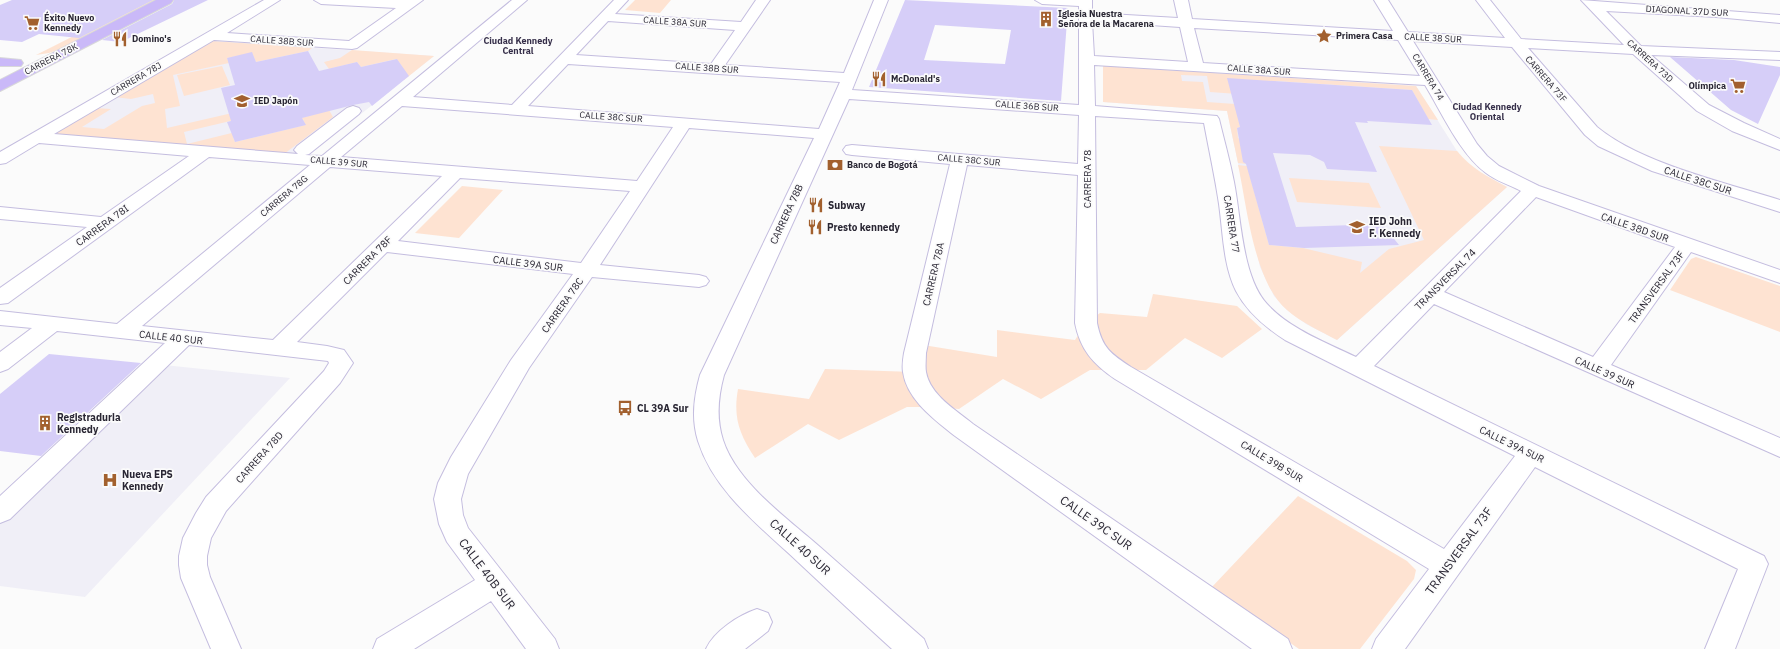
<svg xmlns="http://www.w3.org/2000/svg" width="1780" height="649" viewBox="0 0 1780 649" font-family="'IBM Plex Sans',sans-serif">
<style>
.built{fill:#f0eff7}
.green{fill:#fee3d2}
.building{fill:#d6cef8;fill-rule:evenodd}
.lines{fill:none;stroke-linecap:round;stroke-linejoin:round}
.minor-casing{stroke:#c4bddf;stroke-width:2}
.major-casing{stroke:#d8d8da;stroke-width:2}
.minor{fill:#fff;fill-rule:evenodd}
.major{fill:#cab9f8;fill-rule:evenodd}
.labels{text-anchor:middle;stroke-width:3.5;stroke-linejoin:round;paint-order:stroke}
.far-street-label{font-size:9px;fill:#292633;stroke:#fbfbfb}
.far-poi-label{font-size:9px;font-weight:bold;fill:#292633;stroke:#fbfbfb;text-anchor:start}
.far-neighbourhood-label{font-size:9px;font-weight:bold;fill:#352e49;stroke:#fbfbfb}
.street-label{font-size:10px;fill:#292633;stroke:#fbfbfb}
.poi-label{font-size:10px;font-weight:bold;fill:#292633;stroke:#fbfbfb;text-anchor:start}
.near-street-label{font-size:12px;fill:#292633;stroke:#fbfbfb}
</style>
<rect width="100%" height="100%" fill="#fbfbfb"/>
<path class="built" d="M212,41L434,56L308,156L50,135Z
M1103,66L1416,86L1457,151L1467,164L1481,173L1507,187L1337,340L1306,324L1287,310L1274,296L1260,267L1227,111L1103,102Z
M154,364L290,378L85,597L0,586V504Z"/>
<path class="green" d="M145,0H155L60,49L49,53L36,55Z
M635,0H671L660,13L625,10Z
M212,41L312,48L308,51L256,62L252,53L227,58L229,63L173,75L180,106L165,109L167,128L241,111L243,118L184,132L187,144L260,126L262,130L233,137L235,142L305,125L303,119L274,126L329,110L333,117L284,154L50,135L95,108L111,109L82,127L104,129L142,106L155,103L153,94L131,99L114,97Z
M352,50L434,56L404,80L402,66L396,59L361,67L357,62L329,69L324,62L340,58Z
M222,66L230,85L184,96L177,75Z
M1103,66L1416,86L1438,120L1428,119L1412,90L1276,81L1280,97L1210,92L1207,76L1181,75L1182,81L1203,82L1207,102L1235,104L1240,127L1237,128L1238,138L1241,140L1245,154L1242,155L1243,161L1247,164L1238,163L1227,111L1103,102Z
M1379,146L1457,151C1471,168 1488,177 1507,187L1337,340C1320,331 1302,323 1287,310C1254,283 1247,206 1238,165L1272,169L1249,173L1269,245L1303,248L1362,262L1360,273L1389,249L1424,240Z
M1289,178L1369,183L1381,208L1297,202Z
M462,186L503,190L459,238L415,233Z
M1696,257L1780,286V332L1670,290L1691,259Z
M1153,294L1237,306L1262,329L1222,358L1185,338L1146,370H1090L1041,399L1003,379L959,409L936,407H907L839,440L808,424L755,458C739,434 733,417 738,389L809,399L825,369L914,372L917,344L997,357V330L1075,340L1086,323L1100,313L1147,317Z
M1298,496L1407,561L1416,570L1414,579L1360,649H1299L1211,588Z"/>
<path class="building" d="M12,0H153L79,38L39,34L22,42L0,40V5Z
M174,0H208L121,42L102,40L172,4Z
M905,0L1068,8L1061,101L869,87ZM935,25L1011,30L1005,64L924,60Z
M308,51L319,71L357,62L361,67L397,59L409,76L372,106L369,102L353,105L302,118L306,125L235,142L227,122L231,121L221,88L235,85L227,58L252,52L256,62Z
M1670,57L1734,60L1780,67V75L1758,124L1731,110Z
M1227,78L1412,90L1432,125L1367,121L1368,123L1355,122L1377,172L1327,169L1324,162L1310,155L1273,153L1296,227L1382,224L1399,245L1304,248L1269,245L1246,164L1243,162L1237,128L1240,127Z
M49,354L141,363L41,456L0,451V394Z"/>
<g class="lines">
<defs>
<path id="minor" d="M264,0H280L227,33L349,41L396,8L321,4L314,0H423L357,48L352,49L214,40L54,134L298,154L294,150L297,146L347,108L353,106L359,108L361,111L359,114L309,154L305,155L322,156L512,0H527L413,97L512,105L614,0H628L615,14L741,22L756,0H770L725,65L844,73L874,0H888L852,90L1079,105V6L1042,4L1035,0H1092V13L1178,18L1174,0H1188L1192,19L1393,31L1374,0H1388L1408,32L1505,38L1476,0H1490L1521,39L1624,45L1581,0L1780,15V23L1716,17L1606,11L1641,46L1780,52V60L1651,55L1709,105L1744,123L1780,139V150L1732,131L1697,111L1633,54L1528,48L1597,127C1640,163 1726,183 1780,200V212L1652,171L1598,146L1585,135L1512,47L1413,41L1477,144L1487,156L1499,166L1539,186L1780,270V283L1691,252L1611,365L1780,438V457L1434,304L1374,366L1764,556L1768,564L1735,649H1705L1738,569L1535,467L1405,649H1372L1376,639L1429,569L1115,379C1093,364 1080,349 1075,323L1078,175L967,165L926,353C926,359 925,366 926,372C930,395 956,410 973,424L1288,639L1292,649H1252L955,436C935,420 907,400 903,372C902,366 903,359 904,353L950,164L852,155L846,154L843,150L846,146L852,145L1078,164L1079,115L849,99L724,375C718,397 716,418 723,440C737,483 787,518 820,547C855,578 889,608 924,639L928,649H892C860,620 829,591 798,562C761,527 714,492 698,441C691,418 694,397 700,375L814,138L689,128L600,265L699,275L706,277L709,281L706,285L699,287L592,277L529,368L468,474L461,499L463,515L468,528L555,639L559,649H526L491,601L414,649H373L377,639L475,580L447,542L439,524L434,499L438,483L451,457L511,360L573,274L387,252L297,342L327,346L344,350L353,363L340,383L226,511L211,538L207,556V565L210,577L241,649H211L181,578L179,565V556L183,538L196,513L206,497L324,371L329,363L328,361L189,345L10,519L0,523V496L165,343L57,331L8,369L0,372V352L32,328L0,325V311L117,324L310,165L209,157L8,303L0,304V288L87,227L0,219V207L101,217L189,156L39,143L6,163L0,164V152ZM608,21L735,30L711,64L576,55ZM1092,21L1180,27L1188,62L1094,56ZM1194,28L1398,40L1420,76L1203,63ZM568,64L840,82L819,129L528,106ZM1094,65L1425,85C1442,113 1460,154 1486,173C1496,181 1510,185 1521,191L1356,357C1325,342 1290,329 1267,304C1242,277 1241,217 1234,182C1230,161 1224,140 1219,119L1217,116L1095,106ZM402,106L673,127L637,181L341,157ZM1095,116L1204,123C1209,150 1215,177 1219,204C1223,232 1223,265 1236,291C1247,312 1265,327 1285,340L1515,456L1444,549L1131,367C1111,354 1102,348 1097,323ZM330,167L442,176L273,340L142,326ZM460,178L630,191L581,263L398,241ZM1536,197L1675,247L1593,357L1444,292Z
M757,609L768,613L772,622L768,631L745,649H706C714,631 739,615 757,609Z"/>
<path id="major" d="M156,0H173L171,3L0,91V80Z
M0,58L21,60L23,63L21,66H0Z"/>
</defs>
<use href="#minor" class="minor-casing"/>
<use href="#major" class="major-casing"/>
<use href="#minor" class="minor"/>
<use href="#major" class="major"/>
</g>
<defs>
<symbol id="building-bare" viewBox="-9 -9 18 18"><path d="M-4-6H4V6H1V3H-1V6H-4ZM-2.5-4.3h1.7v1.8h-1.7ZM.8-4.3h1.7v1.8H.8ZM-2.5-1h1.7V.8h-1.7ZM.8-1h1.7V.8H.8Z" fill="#a2602e" stroke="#fbfbfb" stroke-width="2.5" paint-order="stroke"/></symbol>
<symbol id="supermarket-bare" viewBox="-9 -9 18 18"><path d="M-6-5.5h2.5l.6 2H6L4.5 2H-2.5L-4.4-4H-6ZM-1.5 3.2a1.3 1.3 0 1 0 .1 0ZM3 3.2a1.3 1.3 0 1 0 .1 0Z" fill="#a2602e" stroke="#fbfbfb" stroke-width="2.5" paint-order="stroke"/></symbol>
<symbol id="sight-bare" viewBox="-9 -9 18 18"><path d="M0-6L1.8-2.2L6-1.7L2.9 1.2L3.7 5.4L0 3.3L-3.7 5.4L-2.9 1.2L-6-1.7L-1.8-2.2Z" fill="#a2602e" stroke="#fbfbfb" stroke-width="2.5" paint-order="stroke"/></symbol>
<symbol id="restaurant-bare" viewBox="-9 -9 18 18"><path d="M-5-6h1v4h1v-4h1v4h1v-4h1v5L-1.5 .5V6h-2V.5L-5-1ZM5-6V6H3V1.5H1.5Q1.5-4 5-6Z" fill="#a2602e" stroke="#fbfbfb" stroke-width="2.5" paint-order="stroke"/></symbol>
<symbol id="school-bare" viewBox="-9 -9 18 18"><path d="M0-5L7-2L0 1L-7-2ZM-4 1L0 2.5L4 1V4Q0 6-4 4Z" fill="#a2602e" stroke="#fbfbfb" stroke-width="2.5" paint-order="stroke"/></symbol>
<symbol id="bank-bare" viewBox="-9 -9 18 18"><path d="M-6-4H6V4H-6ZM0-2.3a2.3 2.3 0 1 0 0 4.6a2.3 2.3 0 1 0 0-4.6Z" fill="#a2602e" stroke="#fbfbfb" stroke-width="2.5" paint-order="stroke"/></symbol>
<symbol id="bus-bare" viewBox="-9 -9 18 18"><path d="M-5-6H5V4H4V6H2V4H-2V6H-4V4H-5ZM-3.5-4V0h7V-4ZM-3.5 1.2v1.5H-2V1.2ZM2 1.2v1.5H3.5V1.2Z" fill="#a2602e" stroke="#fbfbfb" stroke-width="2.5" paint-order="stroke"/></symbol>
<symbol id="hospital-bare" viewBox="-9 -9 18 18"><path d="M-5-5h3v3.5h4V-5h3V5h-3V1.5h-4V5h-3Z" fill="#a2602e" stroke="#fbfbfb" stroke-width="2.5" paint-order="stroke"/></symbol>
</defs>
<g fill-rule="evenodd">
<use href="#building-bare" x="1035" y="8" width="22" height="22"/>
<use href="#supermarket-bare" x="21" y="12" width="22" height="22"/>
<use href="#sight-bare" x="1313" y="25" width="22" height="22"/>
<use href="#restaurant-bare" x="109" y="28" width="22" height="22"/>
<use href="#restaurant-bare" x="868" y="68" width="22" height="22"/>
<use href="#supermarket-bare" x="1727" y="75" width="22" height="22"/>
<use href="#school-bare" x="231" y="90" width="22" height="22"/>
<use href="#bank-bare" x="824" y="154" width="22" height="22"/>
<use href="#restaurant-bare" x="805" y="194" width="22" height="22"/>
<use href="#restaurant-bare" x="804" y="216" width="22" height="22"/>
<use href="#school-bare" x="1346" y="216" width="22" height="22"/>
<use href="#bus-bare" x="614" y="397" width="22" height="22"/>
<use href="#building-bare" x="34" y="412" width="22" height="22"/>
<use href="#hospital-bare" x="99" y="469" width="22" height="22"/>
</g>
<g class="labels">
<g class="far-street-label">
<text transform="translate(1687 11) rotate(3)" y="3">DIAGONAL 37D SUR</text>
<text transform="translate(675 22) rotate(4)" y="3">CALLE 38A SUR</text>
<text transform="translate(1433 38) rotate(3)" y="3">CALLE 38 SUR</text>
<text transform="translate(282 41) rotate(4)" y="3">CALLE 38B SUR</text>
<text transform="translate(51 59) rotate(-27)" y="3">CARRERA 78K</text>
<text transform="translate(1650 61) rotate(42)" y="3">CARRERA 73D</text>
<text transform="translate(707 68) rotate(4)" y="3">CALLE 38B SUR</text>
<text transform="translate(1259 70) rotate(4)" y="3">CALLE 38A SUR</text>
<text transform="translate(1428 77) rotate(59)" y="3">CARRERA 74</text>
<text transform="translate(136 79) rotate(-30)" y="3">CARRERA 78J</text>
<text transform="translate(1546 79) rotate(49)" y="3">CARRERA 73F</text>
<text transform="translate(1027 106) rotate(4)" y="3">CALLE 36B SUR</text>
<text transform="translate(611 117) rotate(4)" y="3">CALLE 38C SUR</text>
<text transform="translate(969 160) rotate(5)" y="3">CALLE 38C SUR</text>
<text transform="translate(339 162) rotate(5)" y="3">CALLE 39 SUR</text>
<text transform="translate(284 196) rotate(-40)" y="3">CARRERA 78G</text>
</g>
<g class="far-poi-label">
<text x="1058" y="17">Iglesia Nuestra<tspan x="1058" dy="10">Señora de la Macarena</tspan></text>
<text x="44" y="21">Éxito Nuevo<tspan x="44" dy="10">Kennedy</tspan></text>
<text x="1336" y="39">Primera Casa</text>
<text x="132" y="42">Domino's</text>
<text x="891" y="82">McDonald's</text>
<text x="1726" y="89" text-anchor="end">Olímpica</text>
<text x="254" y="104">IED Japón</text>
<text x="847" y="168">Banco de Bogotá</text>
</g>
<g class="far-neighbourhood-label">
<text x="518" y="44">Ciudad Kennedy<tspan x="518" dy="10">Central</tspan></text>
<text x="1487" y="110">Ciudad Kennedy<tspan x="1487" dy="10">Oriental</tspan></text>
</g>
<g class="street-label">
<text transform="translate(1087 179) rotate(-90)" y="4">CARRERA 78</text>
<text transform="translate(1698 180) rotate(18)" y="4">CALLE 38C SUR</text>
<text transform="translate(786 214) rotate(-65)" y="4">CARRERA 78B</text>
<text transform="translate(1232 224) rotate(81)" y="4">CARRERA 77</text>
<text transform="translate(102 225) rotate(-36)" y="4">CARRERA 78I</text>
<text transform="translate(1635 227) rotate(19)" y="4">CALLE 38D SUR</text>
<text transform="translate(367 260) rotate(-45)" y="4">CARRERA 78F</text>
<text transform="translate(528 263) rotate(7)" y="4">CALLE 39A SUR</text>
<text transform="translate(933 274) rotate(-77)" y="4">CARRERA 78A</text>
<text transform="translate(1445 279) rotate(-45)" y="4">TRANSVERSAL 74</text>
<text transform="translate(1656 287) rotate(-54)" y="4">TRANSVERSAL 73F</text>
<text transform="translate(562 305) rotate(-55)" y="4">CARRERA 78C</text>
<text transform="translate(171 337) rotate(6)" y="4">CALLE 40 SUR</text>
<text transform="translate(1605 372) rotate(24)" y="4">CALLE 39 SUR</text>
<text transform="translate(1512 444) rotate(26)" y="4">CALLE 39A SUR</text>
<text transform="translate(259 457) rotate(-48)" y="4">CARRERA 78D</text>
<text transform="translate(1272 461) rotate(31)" y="4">CALLE 39B SUR</text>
</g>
<g class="poi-label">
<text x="828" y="209">Subway</text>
<text x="1369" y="225">IED John<tspan x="1369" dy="12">F. Kennedy</tspan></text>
<text x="827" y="231">Presto kennedy</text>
<text x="637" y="412">CL 39A Sur</text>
<text x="57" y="421">Registraduria<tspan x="57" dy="12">Kennedy</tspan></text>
<text x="122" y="478">Nueva EPS<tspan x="122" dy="12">Kennedy</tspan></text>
</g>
<g class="near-street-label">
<text transform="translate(1096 523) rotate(35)" y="4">CALLE 39C SUR</text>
<text transform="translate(800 547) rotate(42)" y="4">CALLE 40 SUR</text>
<text transform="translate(1459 551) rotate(-54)" y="4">TRANSVERSAL 73F</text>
<text transform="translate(487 574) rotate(53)" y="4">CALLE 40B SUR</text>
</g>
</g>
</svg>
